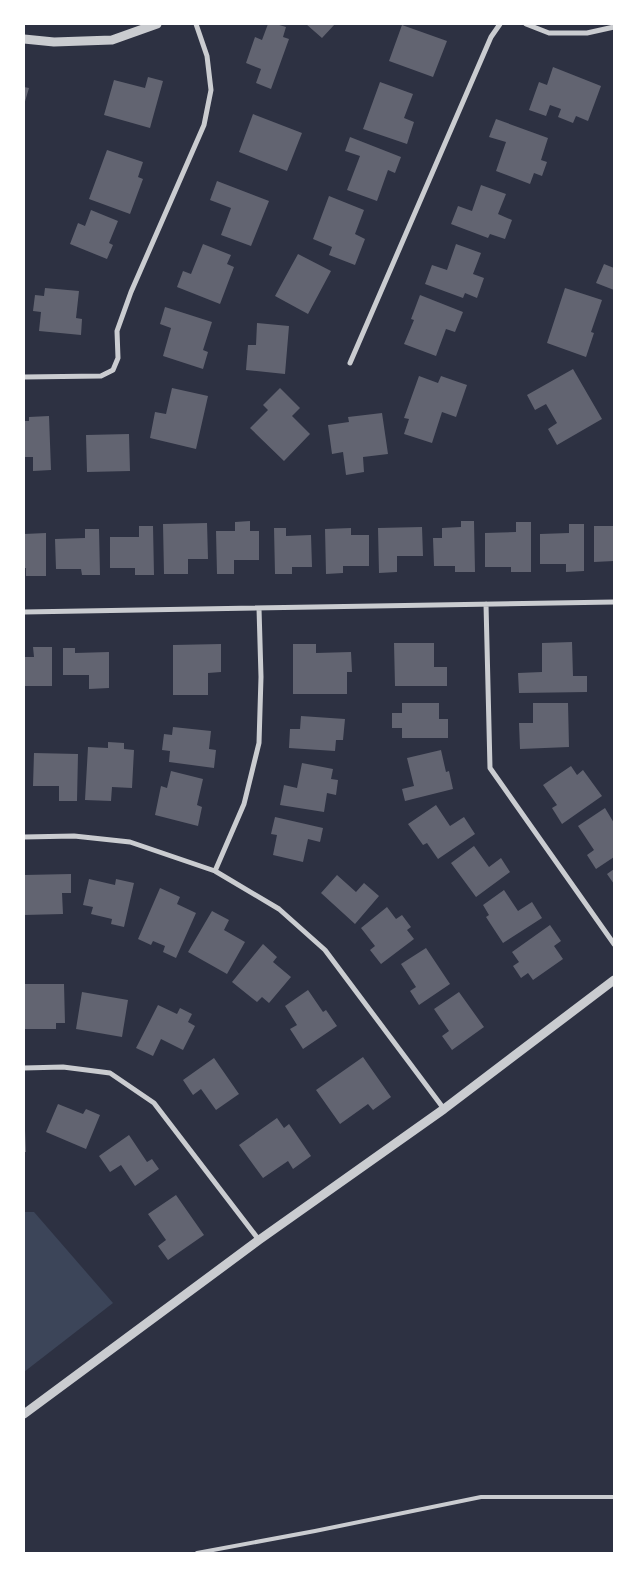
<svg xmlns="http://www.w3.org/2000/svg" width="638" height="1577" viewBox="0 0 638 1577" font-family="Rubik,sans-serif">
<style>
.green{fill:#3c4559}
.building{fill:#626471}
.lines{fill:none;stroke-linecap:round;stroke-linejoin:round}
.service{stroke:#caccd0;stroke-width:4}
.minor{stroke:#caccd0;stroke-width:5}
.tertiary{stroke:#caccd0;stroke-width:9}
</style>
<rect width="100%" height="100%" fill="#2d3142"/>
<path class="green" d="M24,1212H34L113,1303L24,1372Z"/>
<path class="building" d="M268,24H276L286,27L283,37L289,39L271,89L256,83L261,69L246,63L255,37L262,40Z
M306,24H335L322,38Z
M402,25L447,41L433,77L389,61Z
M553,67L601,86L588,121L576,116L573,123L558,117L561,109L550,105L546,116L529,110L539,82L547,85Z
M148,77L163,81L150,128L104,115L114,80L145,88Z
M380,82L413,94L404,118L414,122L407,144L363,129Z
M24,87L29,88L24,105Z
M253,114L302,133L287,171L239,152Z
M496,119L548,138L541,160L547,162L542,176L534,173L530,184L496,171L506,142L489,137Z
M350,137L401,157L395,173L388,170L377,201L347,190L360,156L345,151Z
M107,150L143,162L138,177L143,179L130,214L89,199Z
M217,181L269,201L251,246L221,235L231,208L210,200Z
M481,185L506,194L498,214L512,220L505,239L490,234L488,238L451,224L458,206L472,211Z
M329,196L364,210L355,234L365,239L355,265L329,255L332,247L313,239Z
M91,210L118,221L109,243L113,245L107,259L70,244L78,223L85,226Z
M203,244L231,255L227,264L234,267L220,304L177,287L183,271L191,274Z
M456,244L481,253L473,274L484,278L477,298L465,293L463,298L425,284L432,265L447,270Z
M298,254L331,271L308,314L275,296Z
M604,264L614,268V290L596,283Z
M45,288L79,291L76,318L82,319L81,335L39,331L41,312L33,311L35,295L44,296Z
M565,288L602,300L591,332L594,333L586,357L547,343Z
M420,295L463,312L455,332L446,329L436,356L404,344L414,320L411,319Z
M165,307L212,322L203,350L208,352L203,369L163,356L171,328L160,324Z
M257,323L289,326L285,374L246,370L248,345H256Z
M573,369L602,419L557,445L548,429L557,423L546,404L535,410L527,395Z
M419,376L438,383L441,376L467,385L456,417L442,412L432,443L404,434L409,419L404,418Z
M172,388L208,396L196,449L150,438L155,412L166,414Z
M280,388L300,408L292,416L310,434L284,461L250,428L268,410L263,405Z
M382,413L388,454L363,457L364,472L346,475L343,452L332,454L328,425L349,422L348,417Z
M49,416L51,470L33,471V457H24V421H29V417Z
M129,434L130,471L87,472L86,435Z
M250,521V531H259V560H234V574H217L216,531H235V522Z
M461,521H474L475,572H455V566H434L433,538H442V528L461,527Z
M516,522H531V572H511V567H485V533L516,532Z
M207,523L208,559H188V574H164L163,524Z
M569,524H584V571L566,572V564H540V534L569,533Z
M139,526H153L154,575H135V568H110V537H139Z
M594,526H614V561L594,562Z
M422,527L423,556H397V572L379,573L378,528Z
M274,528H286V536L311,535L312,567H292V574H275Z
M351,528V535H369V566H343V573L326,574L325,529Z
M85,529H99L100,575H82L81,569H56L55,539L85,538Z
M46,533V576H26V568H24V534Z
M572,642L573,676H587V692L519,693L518,673L542,672V643Z
M394,643H434V667H447V686H395Z
M221,644V672L208,673V695H173V645Z
M293,644H316V653L351,652L352,672H347V694H293Z
M33,647H52V686H24V657H34Z
M63,648H75V653L109,652V688L89,689V675H63Z
M402,703H439V719H448V738H402V728H392V713H402Z
M533,703H568L569,747L520,749L519,723H533Z
M301,716L345,719L343,740H336L335,751L289,748L290,729H300Z
M173,727L211,731L209,749L216,750L214,768L169,762L170,751L162,750L164,734L172,735Z
M108,742L124,743V749L134,750L132,788L112,787L111,801L85,800L88,747L108,748Z
M441,750L446,772L449,771L453,789L405,801L402,789L414,786L407,758Z
M34,753L78,754L77,801H59V786H33Z
M302,763L333,769L331,779L338,780L336,795L327,793L324,812L280,805L284,785L297,788Z
M571,766L577,775L583,770L602,796L562,824L552,808L557,805L543,785Z
M171,771L203,779L197,805L202,807L198,826L155,815L161,786L167,788Z
M436,805L450,826L464,817L475,834L438,859L427,843L423,845L408,824Z
M605,808L614,823V857L596,869L587,855L594,850L578,826Z
M275,817L323,828L320,842L308,839L303,862L273,855L277,835L271,834Z
M474,846L489,867L501,858L510,872L476,897L451,863Z
M614,869V884L607,874Z
M71,874V893H62L63,914L24,915V875Z
M337,875L356,892L364,883L379,896L355,924L321,893Z
M89,879L115,885L116,879L134,883L124,927L111,924L112,919L91,914L93,907L83,905Z
M160,888L180,897L177,904L196,913L176,958L163,952L165,946L153,941L151,945L138,939Z
M504,890L518,911L532,902L542,918L503,943L486,917L489,915L483,905Z
M387,907L396,919L402,915L411,927L407,930L414,939L381,964L370,950L375,946L361,928Z
M212,911L229,920L224,930L245,942L227,974L188,952Z
M550,925L561,941L554,946L563,959L533,980L528,973L521,978L513,966L519,962L512,952Z
M263,944L277,957L273,962L291,977L269,1003L262,997L257,1002L232,982Z
M426,948L450,984L419,1005L410,991L416,987L401,964Z
M24,984H64L65,1023H56V1029H24Z
M308,990L323,1012L326,1010L337,1026L303,1049L290,1029L297,1025L285,1006Z
M82,992L128,1000L122,1037L76,1029Z
M459,992L484,1027L452,1050L442,1036L449,1031L434,1009Z
M158,1005L177,1014L180,1008L192,1014L188,1022L195,1026L183,1050L161,1039L153,1056L136,1048Z
M363,1057L391,1097L373,1110L368,1104L340,1124L316,1090Z
M214,1058L239,1094L216,1110L201,1089L193,1095L183,1080Z
M58,1104L83,1114L86,1109L100,1115L86,1149L46,1132Z
M277,1118L284,1128L289,1124L311,1156L293,1169L288,1161L263,1178L239,1145Z
M24,1130H25L26,1152H24Z
M129,1135L147,1162L152,1159L159,1169L135,1186L121,1165L110,1172L99,1156Z
M176,1195L204,1235L168,1260L158,1246L166,1240L148,1214Z"/>
<g class="lines">
<path class="service" d="M197,1553L315,1531L481,1497H614"/>
<path class="minor" d="M526,24L549,33H587L614,27
M350,363L491,37L500,24
M24,377L101,376L113,370L118,358L117,331L131,292L204,125L211,90L207,56L196,24
M486,604L490,768L614,944
M24,612L614,602
M24,837L74,836L130,842L215,871L279,909L325,950L444,1109
M215,871L244,804L259,743L261,677L259,608
M24,1068L63,1067L110,1073L154,1103L259,1240"/>
<path class="tertiary" d="M24,39L54,42L112,40L157,24
M24,1414L259,1240L444,1109L614,980"/>
</g>
<rect width="638" height="1577" fill="none" stroke="#ffffff" stroke-width="50"/>
</svg>
